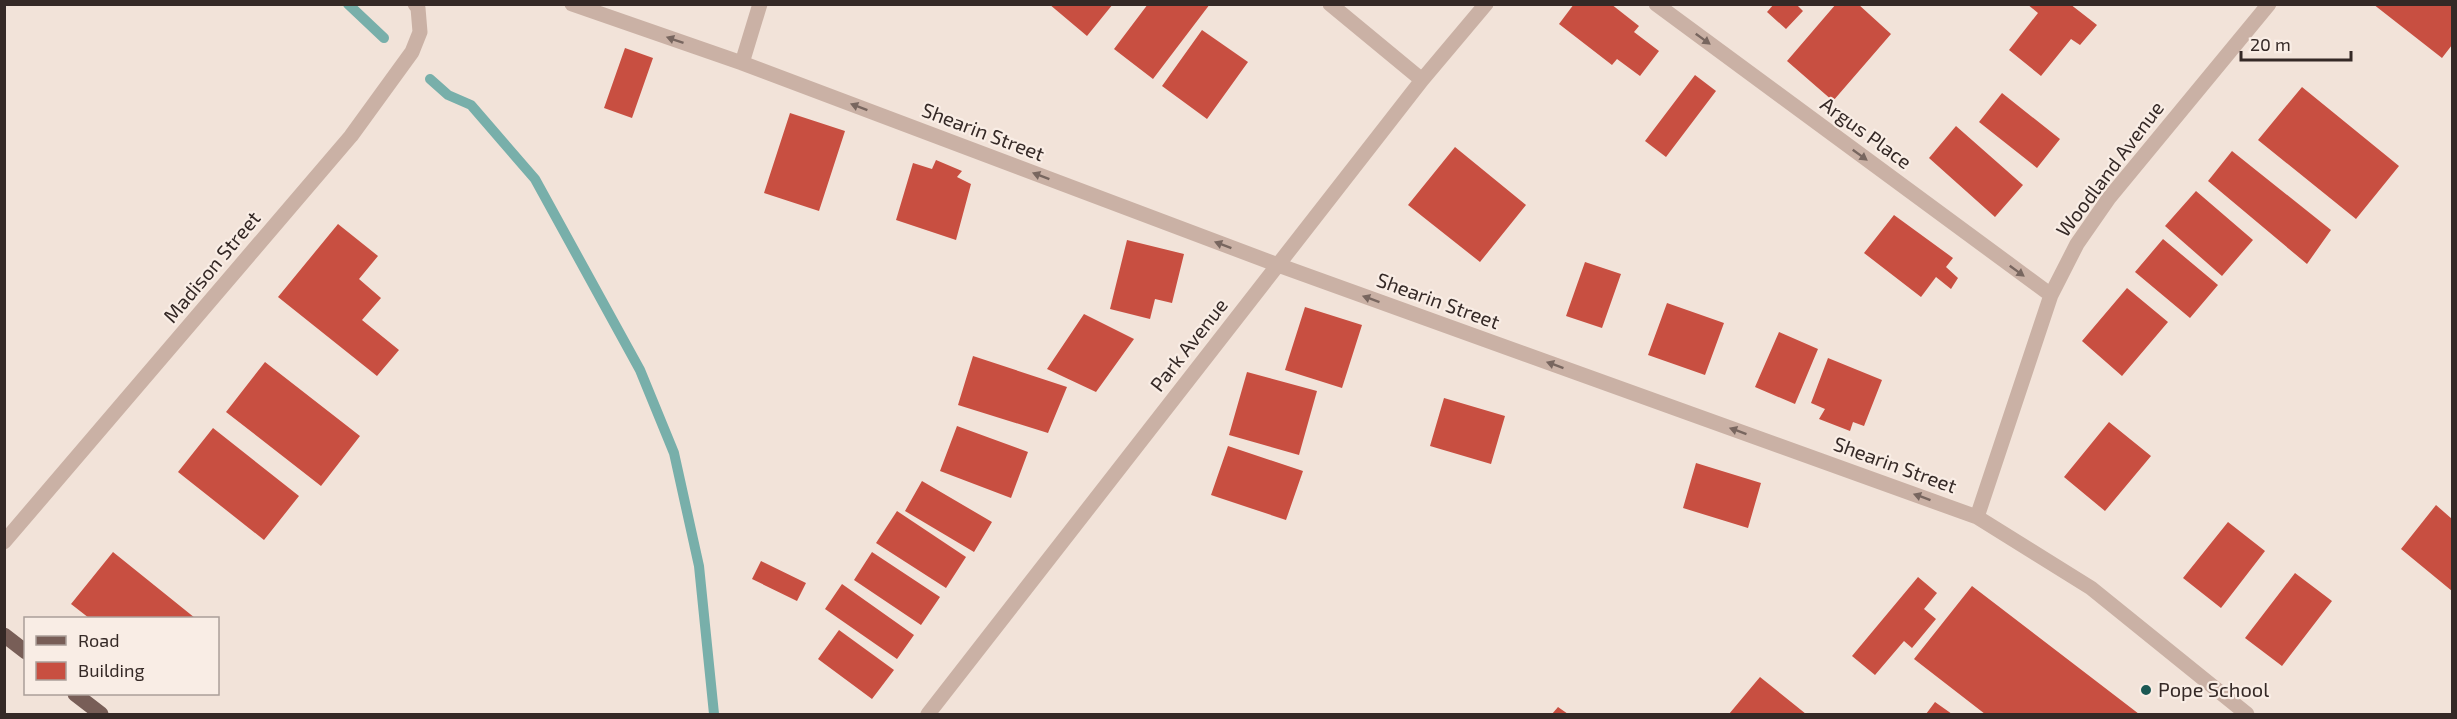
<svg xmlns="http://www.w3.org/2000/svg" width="2457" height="719" viewBox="0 0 2457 719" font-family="'Exo 2',sans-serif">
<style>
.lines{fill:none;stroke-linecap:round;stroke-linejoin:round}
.stream{stroke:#78afaa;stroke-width:10}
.building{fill:#c84f41}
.minor{stroke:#cab1a5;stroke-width:15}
.primary{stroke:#785e57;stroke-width:15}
.oneway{fill:#78665f}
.poi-dot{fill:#1b5853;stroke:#f9ede5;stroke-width:2}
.labels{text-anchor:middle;stroke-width:4.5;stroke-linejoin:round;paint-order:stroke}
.street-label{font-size:20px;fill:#352926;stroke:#f9ede5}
.poi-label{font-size:20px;fill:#352926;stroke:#f9ede5;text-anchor:start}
</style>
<rect width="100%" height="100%" fill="#f2e3d9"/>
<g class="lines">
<path class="stream" d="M348,4L384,38
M430,79L448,95L471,105L535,179L640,370L674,453L699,566L714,714"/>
</g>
<path class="building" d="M1049,4H1113L1087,36Z
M1148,4H1210L1153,79L1114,49Z
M1574,4H1611L1639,26L1634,32L1659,51L1640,76L1617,59L1612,65L1559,24Z
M1774,4H1796L1803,11L1786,29L1767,12Z
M1836,4H1858L1891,34L1833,101L1787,61Z
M2027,4H2070L2097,25L2080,45L2071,39L2041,76L2009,50L2038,13Z
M2373,4H2452V45L2442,58Z
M1202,30L1248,62L1207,119L1162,86Z
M625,48L653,58L632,118L604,108Z
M1695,75L1716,91L1666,157L1645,141Z
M2302,87L2399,166L2356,219L2258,140Z
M2002,93L2060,139L2037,168L1979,122Z
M790,113L845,131L819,211L764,193Z
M1956,126L2023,185L1995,217L1929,158Z
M1455,147L1526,205L1480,262L1408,205Z
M2232,151L2331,230L2307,264L2208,181Z
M936,160L962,171L957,177L971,184L956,240L896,220L913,163L932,169Z
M2196,191L2253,240L2222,276L2165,226Z
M1894,215L1953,258L1946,267L1958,278L1951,289L1936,277L1921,297L1864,253Z
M338,224L378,256L359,279L381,298L362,320L399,350L377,376L278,297Z
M2163,239L2218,285L2190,318L2135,272Z
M1127,240L1184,254L1172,303L1155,299L1150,319L1110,309Z
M1585,262L1621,274L1602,328L1566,316Z
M2127,288L2168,322L2122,376L2082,341Z
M1667,303L1724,323L1705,375L1648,355Z
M1305,307L1362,325L1342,388L1285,370Z
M1084,314L1134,339L1096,392L1047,369Z
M1779,332L1818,349L1795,404L1755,387Z
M973,356L1067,387L1048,433L958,405Z
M1828,358L1882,380L1864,426L1853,422L1850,431L1819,419L1825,409L1811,403Z
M265,362L360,436L321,486L226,412Z
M1247,372L1317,391L1299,455L1229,435Z
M1444,398L1505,416L1491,464L1430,446Z
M2109,422L2151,456L2105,511L2064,477Z
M957,426L1028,452L1011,498L940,471Z
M213,428L299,496L264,540L178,472Z
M1228,446L1303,471L1286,520L1211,495Z
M1696,463L1761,483L1748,528L1683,508Z
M922,481L992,522L974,552L905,511Z
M2436,505L2452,519V591L2401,549Z
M897,511L966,557L946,588L876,543Z
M2228,522L2265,551L2221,608L2183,578Z
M113,552L195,618H89L71,604Z
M872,552L940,597L921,625L854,580Z
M761,561L806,583L797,601L752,579Z
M2295,573L2332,601L2282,666L2245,638Z
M1918,577L1937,593L1924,609L1936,619L1912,648L1904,641L1875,675L1852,656Z
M842,584L914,635L897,659L825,609Z
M1972,586L2139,714H1985L1914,659Z
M839,630L894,670L872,699L818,659Z
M1760,677L1806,714H1729Z
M1935,702L1952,714H1926Z
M1558,707L1568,714H1552Z"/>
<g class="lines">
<path class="minor" d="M572,4L742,63L1278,265L1977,517L2091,588L2247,714
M1330,4L1422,80
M1656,4L2051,295
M742,63L760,4
M1977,517L2051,295L2077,244L2109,198L2269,4
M4,542L351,136L412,52L420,32L418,8L415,4
M928,714L1422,80L1486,4"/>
<path class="primary" d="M4,635L26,652
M75,694L101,714"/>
</g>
<defs><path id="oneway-solid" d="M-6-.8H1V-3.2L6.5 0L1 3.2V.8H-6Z" transform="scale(1.5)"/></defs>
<g class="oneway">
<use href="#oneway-solid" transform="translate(1703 39) rotate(36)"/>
<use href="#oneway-solid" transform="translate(675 40) rotate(-161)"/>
<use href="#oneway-solid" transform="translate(859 107) rotate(-159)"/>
<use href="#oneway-solid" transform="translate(1860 155) rotate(36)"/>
<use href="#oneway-solid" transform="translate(1041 176) rotate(-159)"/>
<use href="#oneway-solid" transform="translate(1223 245) rotate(-159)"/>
<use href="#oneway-solid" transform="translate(2017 271) rotate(36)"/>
<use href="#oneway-solid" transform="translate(1371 299) rotate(-160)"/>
<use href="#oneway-solid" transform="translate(1555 365) rotate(-160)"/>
<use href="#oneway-solid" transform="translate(1738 431) rotate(-160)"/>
<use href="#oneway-solid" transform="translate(1922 497) rotate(-160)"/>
</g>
<circle class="poi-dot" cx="2146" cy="690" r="6"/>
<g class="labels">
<g class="street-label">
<text transform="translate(983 132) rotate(21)" y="7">Shearin Street</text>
<text transform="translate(1866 133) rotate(36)" y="7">Argus Place</text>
<text transform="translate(2110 169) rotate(-53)" y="7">Woodland Avenue</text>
<text transform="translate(212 267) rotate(-50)" y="7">Madison Street</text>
<text transform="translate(1438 301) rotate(20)" y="7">Shearin Street</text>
<text transform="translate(1189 345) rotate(-52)" y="7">Park Avenue</text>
<text transform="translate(1895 465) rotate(20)" y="7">Shearin Street</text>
</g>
<g class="poi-label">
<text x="2158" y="697">Pope School</text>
</g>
</g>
<rect width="2457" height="719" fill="none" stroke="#352926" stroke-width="12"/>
<rect x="24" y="617" width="195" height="78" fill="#f9ede5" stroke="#ab9f99" stroke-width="1.5"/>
<rect x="36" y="636" width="30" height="9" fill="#785e57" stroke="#ab9f99" stroke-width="1.5"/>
<text x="78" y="647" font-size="18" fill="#352926">Road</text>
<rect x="36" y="662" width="30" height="18" fill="#c84f41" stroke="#ab9f99" stroke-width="1.5"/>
<text x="78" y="677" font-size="18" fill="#352926">Building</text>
<path d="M2241 51v9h110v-9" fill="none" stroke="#352926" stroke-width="3"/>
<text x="2250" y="51" font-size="18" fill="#352926" stroke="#f9ede5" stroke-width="4.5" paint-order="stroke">20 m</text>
</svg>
